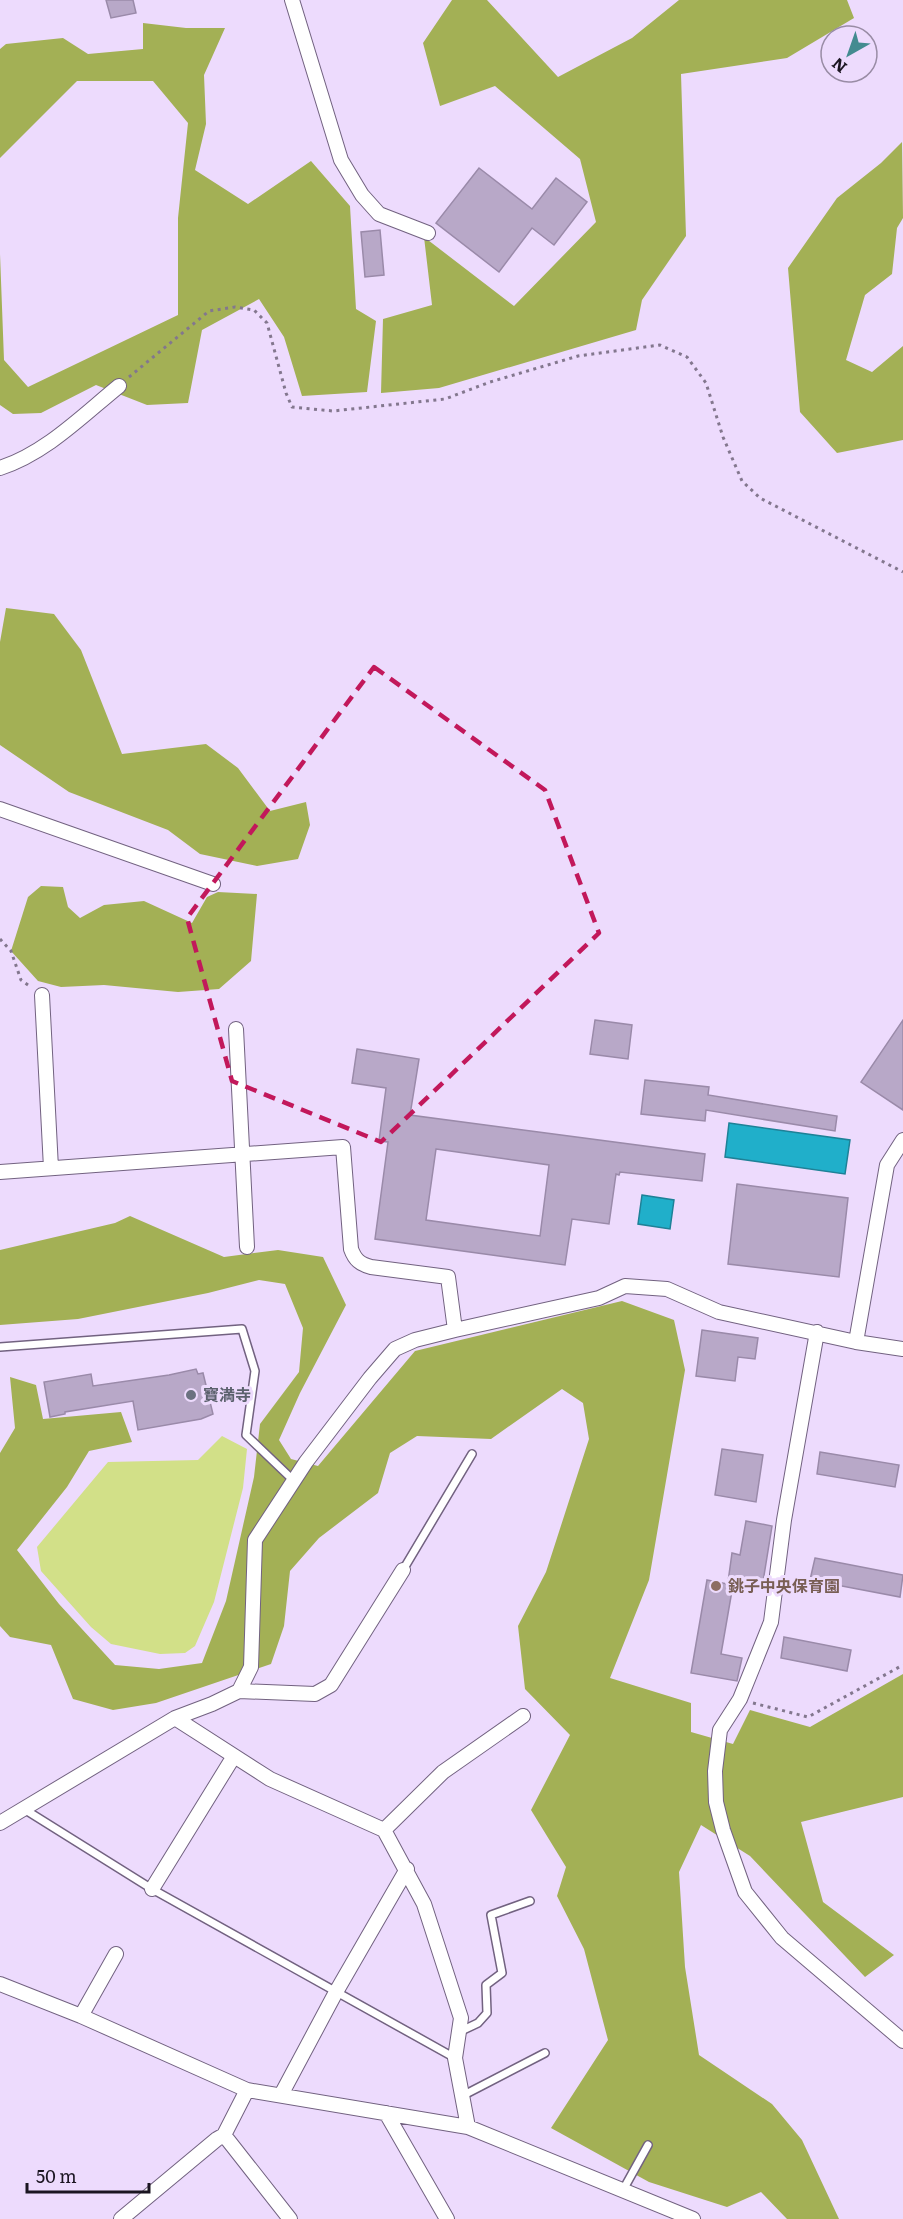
<svg xmlns="http://www.w3.org/2000/svg" width="903" height="2219" viewBox="0 0 903 2219" font-family="Literata,'Noto Sans JP',serif">
<style>
.green{fill:#d2e088}
.forest{fill:#a3b055}
.water{fill:#20afca;stroke:#1e8197;stroke-width:1.5}
.building{fill:#b8a8c8;stroke:#9a8aa9;stroke-width:1.5;fill-rule:evenodd}
.lines{fill:none;stroke-linecap:round;stroke-linejoin:round}
.lane-casing{stroke:#726280;stroke-width:10}
.street-casing{stroke:#726280;stroke-width:16}
.path{stroke:#83778e;stroke-width:3;stroke-dasharray:3 4.5;stroke-linecap:butt}
.lane{stroke:#fff;stroke-width:7}
.street{stroke:#fff;stroke-width:14}
.marked{fill:none;stroke:#c2185b;stroke-width:4.5;stroke-dasharray:12 8;stroke-linejoin:round}
.worship-dot{fill:#6b7280;stroke:#eddbfd;stroke-width:2}
.education-dot{fill:#8d6e63;stroke:#eddbfd;stroke-width:2}
.labels{text-anchor:middle;stroke-width:6;stroke-linejoin:round;paint-order:stroke}
.worship-label{font-size:16px;font-weight:bold;fill:#5b616d;stroke:#eddbfd;text-anchor:start}
.education-label{font-size:16px;font-weight:bold;fill:#785e54;stroke:#eddbfd;text-anchor:start}
</style>
<rect width="100%" height="100%" fill="#eddbfd"/>
<path class="green" d="M222,1436L247,1449L243,1488L214,1602L195,1646L185,1653L160,1654L111,1644L91,1627L41,1571L37,1547L108,1462L198,1460Z"/>
<path class="forest" d="M452,0H487L558,77L632,38L679,0H847L854,18L787,58L681,74L686,236L642,300L636,330L439,388L381,393L383,319L432,305L424,237L514,306L596,222L580,159L495,86L440,106L423,43Z
M143,23L186,28H225L204,75L206,124L195,170L248,204L311,161L350,206L356,309L376,321L367,392L302,396L284,337L259,299L202,330L188,403L147,405L96,385L41,413L13,414L0,405V254L4,360L28,387L178,315V218L188,123L153,81H77L0,158V49L6,44L63,38L88,54L143,49Z
M902,142L903,218L897,228L892,274L865,295L846,360L872,372L903,346V440L837,453L800,412L788,268L837,198L881,163Z
M6,608L54,614L81,650L122,754L206,744L238,768L270,811L306,802L310,825L298,859L257,866L200,854L168,830L69,792L0,745V642Z
M41,886L63,887L68,907L80,918L104,905L144,901L192,923L207,897L218,892L257,894L251,961L219,989L178,992L104,985L61,987L38,981L11,951L28,897Z
M130,1216L224,1257L278,1250L323,1257L346,1305L300,1393L279,1440L291,1459L318,1466L415,1351L622,1301L674,1320L685,1370L649,1580L610,1678L691,1703V1732L733,1744L750,1710L810,1727L903,1674V1797L801,1822L823,1902L894,1955L865,1977L750,1856L701,1825L679,1872L685,1967L699,2055L772,2104L802,2140L839,2219H787L761,2192L727,2207L649,2182L551,2128L608,2040L584,1949L557,1896L566,1867L531,1810L570,1735L525,1689L518,1626L546,1572L589,1439L583,1403L562,1389L491,1439L417,1436L390,1453L378,1493L319,1538L290,1571L284,1626L271,1664L156,1703L113,1710L73,1699L51,1645L10,1637L0,1626V1453L15,1428L10,1377L36,1385L43,1419L121,1412L132,1442L89,1451L67,1487L17,1550L59,1604L115,1665L159,1669L202,1663L226,1601L254,1477L260,1424L299,1372L303,1328L285,1284L259,1280L208,1293L78,1319L0,1325V1250L115,1223Z"/>
<path class="water" d="M729,1123L850,1140L845,1174L725,1157Z
M642,1195L674,1200L670,1229L638,1224Z"/>
<path class="building" d="M106,0H133L136,13L111,18Z
M479,168L532,209L556,178L587,202L554,245L532,228L499,272L436,223Z
M380,230L384,275L365,277L361,232Z
M595,1020L632,1025L628,1059L590,1054Z
M903,1020V1110L861,1082Z
M357,1049L419,1059L410,1115L705,1154L702,1181L620,1172L619,1175L616,1174L609,1224L572,1219L565,1265L375,1239L388,1142L379,1141L386,1088L352,1083ZM436,1149L549,1165L540,1236L426,1220Z
M645,1080L709,1087L708,1095L837,1116L835,1131L706,1110L705,1121L641,1114Z
M737,1184L848,1198L839,1277L728,1264Z
M702,1330L758,1338L755,1359L738,1357L735,1381L696,1376Z
M196,1369L198,1374L203,1373L213,1414L201,1419L138,1430L133,1401L65,1412V1414L50,1417L44,1382L91,1374L93,1386L169,1375Z
M722,1449L763,1455L756,1502L715,1495Z
M820,1452L899,1465L895,1487L817,1474Z
M746,1521L772,1526L762,1588L728,1582L732,1553L740,1555Z
M815,1558L903,1575L900,1597L810,1580Z
M707,1580L733,1585L721,1654L742,1658L737,1681L691,1673Z
M784,1637L851,1650L847,1671L781,1658Z"/>
<g class="lines">
<defs>
<path id="lane" d="M0,1347L242,1329L255,1371L246,1435L293,1480
M403,1570L472,1454
M24,1809L152,1889L455,2058
M459,2032L478,2023L487,2013L486,1985L502,1973L491,1915L530,1901
M462,2096L545,2053
M623,2190L648,2145"/>
<path id="street" d="M292,0L341,160L362,195L379,214L428,233
M0,468C46,453 82,416 119,386
M0,809L213,884
M42,995L51,1168
M236,1029L247,1247
M0,1172L343,1147L351,1249C355,1260 360,1264 371,1267L448,1277L455,1330
M817,1332L784,1520L771,1622L740,1699L720,1730L715,1771L716,1802L723,1830L745,1892L782,1938L903,2041
M856,1342L887,1165L903,1140
M239,1691L315,1694L331,1685L403,1570
M175,1718L270,1779L384,1830L424,1904L461,2018L455,2058L468,2127
M0,1823L175,1718L212,1704L239,1691L251,1667L255,1540L306,1462L370,1378L395,1349L415,1340L455,1330L599,1298L625,1286L667,1289L719,1312L856,1342L903,1349
M384,1830L443,1772L523,1716
M152,1889L234,1756
M0,1984L81,2016L247,2090L468,2127L693,2219
M81,2016L116,1954
M281,2095L336,1992L407,1869
M386,2113L447,2219
M224,2135L290,2219
M121,2219L217,2139L224,2135L247,2090"/>
</defs>
<use href="#lane" class="lane-casing"/>
<use href="#street" class="street-casing"/>
<path class="path" d="M129,377L209,311L235,307L254,310L267,323L286,393L292,407L333,411L445,399L490,382L578,356L660,345L687,357L706,383L723,437L742,481L760,498L903,572
M0,939L11,951L21,980L31,987
M753,1703L808,1717L903,1665"/>
<use href="#lane" class="lane"/>
<use href="#street" class="street"/>
</g>
<path class="marked" d="M374,667L545,790L599,933L381,1142L232,1081L187,918Z"/>
<circle class="worship-dot" cx="191" cy="1395" r="6"/>
<circle class="education-dot" cx="716" cy="1586" r="6"/>
<g class="labels">
<g class="worship-label">
<text x="203" y="1401">寶満寺</text>
</g>
<g class="education-label">
<text x="728" y="1592">銚子中央保育園</text>
</g>
</g>
<g transform="translate(849 54) rotate(220)"><circle r="28" fill="#eddbfd" stroke="#998ca5" stroke-width="1.5"/>
<path d="M0-4.5L10 22L0 15L-10 22Z" fill="#438b90"/>
<text y="-9" font-size="16" font-weight="bold" text-anchor="middle" fill="#1b1521">N</text>
</g>
<path d="M27 2183v9h122v-9" fill="none" stroke="#1b1521" stroke-width="3"/>
<text x="36" y="2183" font-size="18" fill="#1b1521" stroke="#eddbfd" stroke-width="4.5" paint-order="stroke">50 m</text>
</svg>
